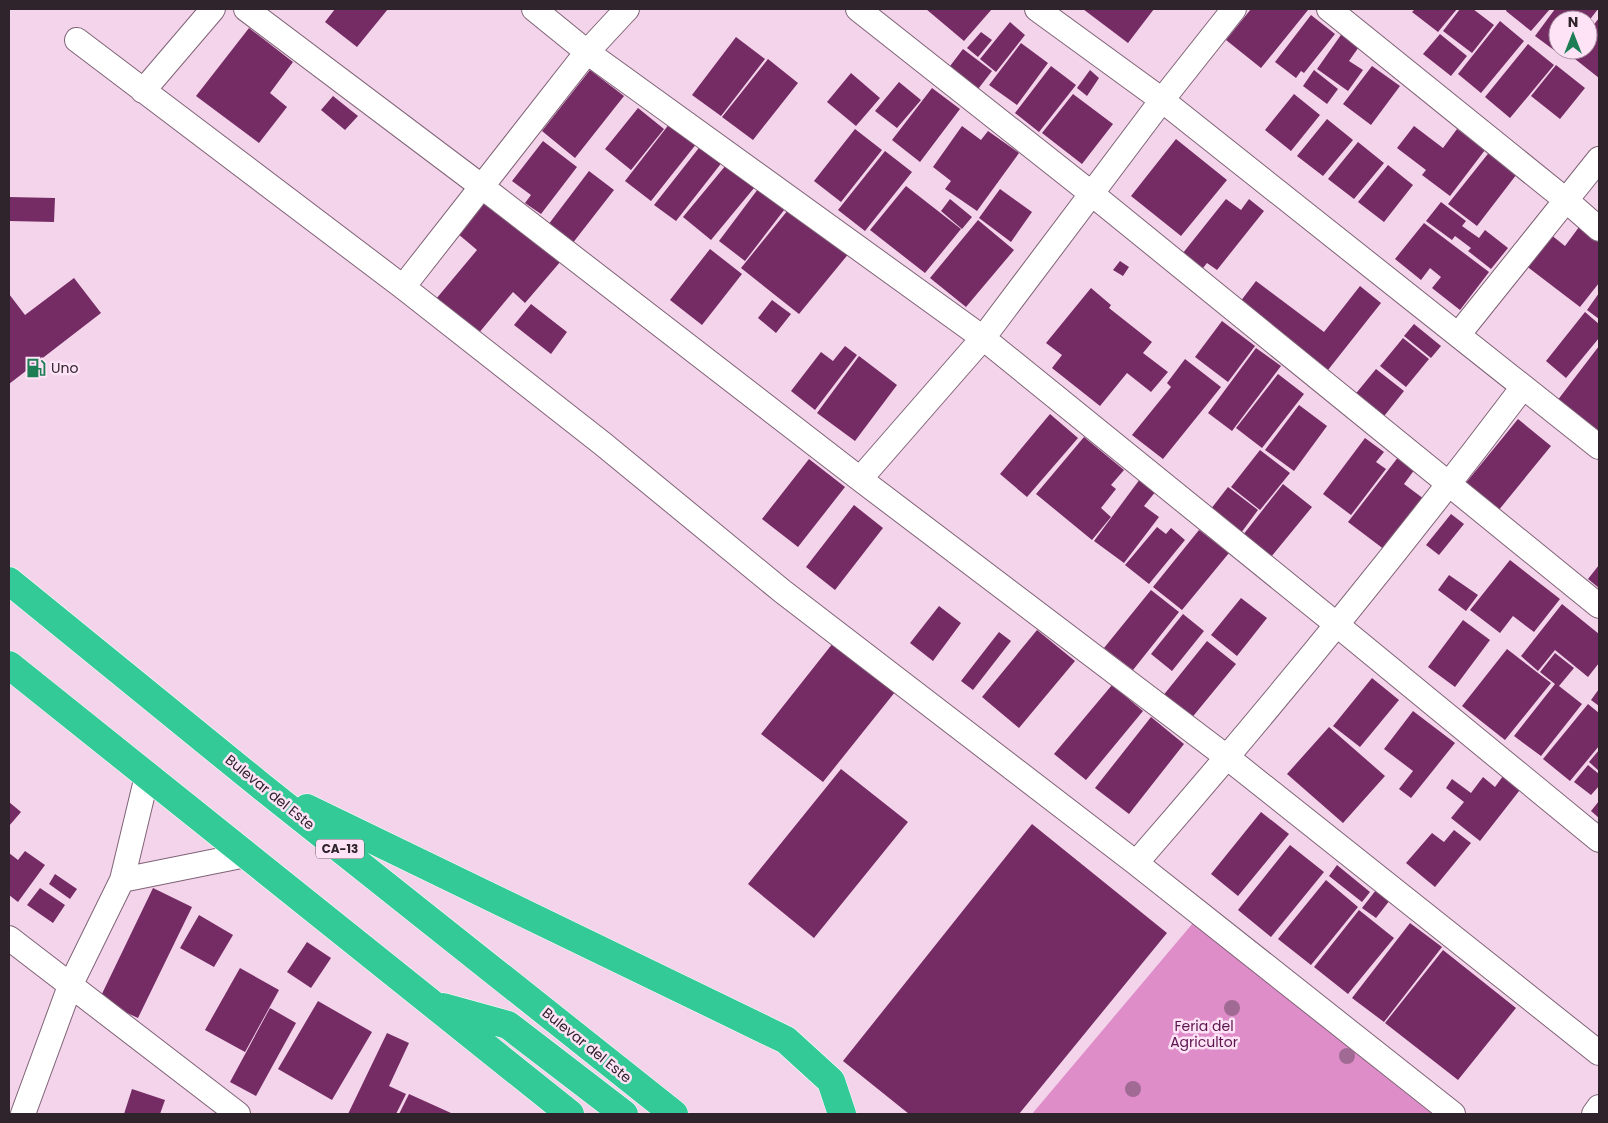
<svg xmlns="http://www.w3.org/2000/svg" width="1608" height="1123" viewBox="0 0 1608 1123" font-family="Poppins,sans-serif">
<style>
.green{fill:#de8dc9}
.building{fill:#752c65}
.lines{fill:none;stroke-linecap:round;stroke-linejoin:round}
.minor-casing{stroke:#7f6377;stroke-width:26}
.trunk-casing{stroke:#fff;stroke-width:29}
.minor{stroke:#fff;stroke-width:24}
.trunk{stroke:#33ca97;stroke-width:28}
.tree{fill:#a06a94}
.labels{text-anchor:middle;stroke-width:5;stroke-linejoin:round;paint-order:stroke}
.shield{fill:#fde3f5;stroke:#6d5d68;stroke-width:1}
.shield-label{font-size:12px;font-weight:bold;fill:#2f232c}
.poi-label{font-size:14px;fill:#2f232c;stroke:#fde3f5;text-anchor:start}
.street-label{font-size:14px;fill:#2f232c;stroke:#fde3f5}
.park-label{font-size:14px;fill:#5c134e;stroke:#fde3f5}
</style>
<rect width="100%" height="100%" fill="#f4d4ea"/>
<path class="green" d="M1193,923L1432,1114H1032Z"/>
<path class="building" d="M335,9H388L357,47L325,22Z
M926,9H992L964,41Z
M1083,9H1154L1128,43Z
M1251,9L1308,10L1261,68L1226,40Z
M1415,9H1457L1438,32L1412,12Z
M1460,9H1473L1494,25L1472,53L1443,31Z
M1507,9H1550L1531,31L1506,11Z
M1555,9H1598L1588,22V20H1558V50H1567L1562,56L1535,36Z
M1311,15L1335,34L1304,73L1301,71L1296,78L1275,62Z
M1599,18V78L1570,55L1574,50H1588V32Z
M1500,21L1524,41L1481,93L1458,74Z
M1010,22L1025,35L996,72L980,59Z
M249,28L293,62L270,93L287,107L259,143L196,96Z
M981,32L992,40L978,57L967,48Z
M1343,32L1361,44L1349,61L1363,70L1348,91L1317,69Z
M1440,34L1467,56L1451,76L1423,54Z
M736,37L765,59L721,116L692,95Z
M1021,43L1048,63L1017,105L989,85Z
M1528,44L1554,65L1510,118L1485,97Z
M963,49L992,71L975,93L947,70Z
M768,59L798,83L753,140L722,117Z
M1556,65L1585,88L1560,119L1531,96Z
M1051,66L1076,85L1039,132L1015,113Z
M1372,66L1400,86L1371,125L1343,104Z
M590,70L624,96L575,158L542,131Z
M1090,70L1099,78L1087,96L1077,88Z
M1314,70L1338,89L1327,104L1303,86Z
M851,73L880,98L856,126L827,102Z
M899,82L921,100L897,128L875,111Z
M932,88L960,109L920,162L892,140Z
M1073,94L1113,124L1082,164L1042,133Z
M1294,94L1320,115L1291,151L1265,130Z
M333,96L358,116L345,130L321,110Z
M638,108L664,129L631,170L605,149Z
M1327,119L1353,140L1323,176L1297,156Z
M670,123L697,143L651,201L625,181Z
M962,126L981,140L988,131L1019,153L977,211L945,189L951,181L933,167Z
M1414,126L1443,148L1457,129L1485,150L1450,196L1422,175L1426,170L1397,148Z
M855,129L882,150L841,202L814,181Z
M1176,139L1227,180L1181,236L1131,196Z
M543,141L577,167L541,214L525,203L531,195L512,181Z
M1358,142L1384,163L1354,199L1328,179Z
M702,144L723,161L676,221L654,205Z
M1495,145L1523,166L1477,226L1448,204Z
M885,151L912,172L865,231L838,210Z
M731,159L759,182L711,240L683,217Z
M1388,165L1413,185L1384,222L1358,202Z
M589,171L614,190L572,244L548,225Z
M764,181L791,201L745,261L719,241Z
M906,186L961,229L925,273L870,230Z
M1000,189L1032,212L1011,242L979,218Z
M479,194L561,261L525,303L513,292L478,334L436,299L477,250L451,228Z
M9,197L55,198L54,222L9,221Z
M950,199L972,217L962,229L941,211Z
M1226,199L1241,210L1249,199L1264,211L1217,270L1207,263L1199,273L1179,258Z
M1441,202L1466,221L1462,226L1479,238L1485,230L1508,248L1491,269L1468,251L1471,248L1455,236L1452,240L1426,221Z
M792,205L850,252L799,314L741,268Z
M978,220L1014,250L966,307L930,278Z
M1424,223L1489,272L1460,310L1432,288L1441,277L1430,268L1421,280L1395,259Z
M1579,227L1599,243V283L1580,307L1525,265L1550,234L1565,246Z
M710,249L742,274L702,325L670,300Z
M1120,261L1129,267L1123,276L1113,270Z
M74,278L101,313L9,384V294L25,315Z
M1256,281L1324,332L1360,286L1381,303L1328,370L1240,302Z
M1091,288L1111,305L1109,308L1152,342L1143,353L1168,372L1151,392L1127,373L1100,406L1052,368L1062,355L1046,343Z
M1599,293V319L1587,310Z
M772,300L791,314L776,333L758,318Z
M531,304L567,332L551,354L514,325Z
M1585,312L1599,324V338L1566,378L1546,361Z
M1222,321L1255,346L1228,382L1195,357Z
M1414,324L1441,346L1431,358L1404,336Z
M1403,338L1429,359L1406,387L1380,366Z
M845,346L857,355L815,410L791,391L821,352L833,361Z
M1599,346V432L1557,401Z
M1256,348L1281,366L1232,431L1208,413Z
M859,356L897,385L855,441L817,413Z
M1185,359L1221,387L1163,459L1132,435L1171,387L1167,383Z
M1376,369L1404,391L1381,420L1353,397Z
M1278,374L1304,394L1262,448L1236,428Z
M1299,405L1327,426L1294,471L1265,450Z
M1050,414L1078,438L1027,497L1000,474Z
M1518,419L1551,446L1498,511L1465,484Z
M1084,437L1124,470L1111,485L1116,489L1101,508L1111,517L1092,540L1036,494Z
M1365,438L1384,452L1376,462L1386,469L1351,515L1323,494Z
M1260,450L1290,473L1260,510L1231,487Z
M1399,456L1415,469L1404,484L1424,499L1385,550L1348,522Z
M809,459L845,487L798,547L762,519Z
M1140,479L1156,491L1144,506L1159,517L1124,563L1094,541Z
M1283,484L1312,507L1271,557L1243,535Z
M1228,487L1258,510L1238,537L1207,514Z
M854,505L883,528L835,590L806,567Z
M1451,514L1464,524L1439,555L1426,545Z
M1157,527L1166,534L1171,528L1185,540L1149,584L1125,565Z
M1199,530L1229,553L1182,610L1153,587Z
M1510,560L1560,599L1534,632L1513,616L1500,633L1470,610Z
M1599,565V588L1588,579Z
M1449,575L1478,595L1466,611L1438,590Z
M1151,590L1179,612L1133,670L1104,648Z
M1241,598L1267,618L1237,656L1211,635Z
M1562,604L1599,634V663L1588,677L1555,650L1538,671L1521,656Z
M939,606L961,623L933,661L910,643Z
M1183,614L1204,631L1172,671L1151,654Z
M1463,620L1490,640L1455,687L1428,667Z
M1037,630L1075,661L1019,728L982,697Z
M999,632L1011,641L973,690L961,681Z
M1207,641L1236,664L1190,720L1162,697Z
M833,643L895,692L823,782L761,734Z
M1507,649L1551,683L1505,740L1462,706Z
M1555,653L1574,668L1559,686L1582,704L1541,756L1514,736L1555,684L1540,672Z
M1372,678L1399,700L1360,747L1333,726Z
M1112,685L1143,711L1086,780L1054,754Z
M1599,689V706L1591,700Z
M1588,704L1599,713V746L1570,781L1543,759Z
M1413,711L1455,743L1411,798L1399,789L1413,771L1384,749Z
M1151,717L1184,744L1129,814L1095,788Z
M1329,727L1385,776L1343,823L1287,774Z
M1599,750V771L1589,762Z
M1588,765L1599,774V786L1591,795L1574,782Z
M841,769L908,822L814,938L748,884Z
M1506,772L1523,786L1480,841L1451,818L1464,802L1446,788L1452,779L1471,793L1483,777L1495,787Z
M1599,801V818L1591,811Z
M9,802L21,812L9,826Z
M1261,812L1289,834L1238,896L1211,874Z
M1032,824L1167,933L1019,1114H909L843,1061Z
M1454,830L1471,843L1435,887L1406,863L1432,833L1444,842Z
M1290,845L1324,872L1271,937L1238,910Z
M25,851L45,865L18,902L9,895V853L18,860Z
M1337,865L1370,892L1362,902L1329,876Z
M55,874L77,889L70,899L49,884Z
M1326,880L1358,907L1311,965L1278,939Z
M40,888L65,905L53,923L27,905Z
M153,888L192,907L138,1018L99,1000Z
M1376,890L1390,900L1376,918L1362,908Z
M1359,910L1394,938L1348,994L1314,967Z
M199,915L233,935L214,967L180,948Z
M1410,923L1442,947L1384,1022L1352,998Z
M307,942L331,958L311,988L287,972Z
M1443,950L1516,1008L1458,1080L1385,1023Z
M240,968L279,990L245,1052L205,1030Z
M318,1001L372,1032L332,1100L278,1069Z
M270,1008L296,1023L256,1096L230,1082Z
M387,1033L409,1043L389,1086L406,1094L396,1114H348Z
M132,1089L165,1100L160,1114H124Z
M409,1094L451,1113V1114H399Z"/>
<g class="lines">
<defs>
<path id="minor" d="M246,9L481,186L860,479L1228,758L1599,1053
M534,9L587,52L983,338L1336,624L1599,840
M858,9L1092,194L1599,606
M1037,9L1162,100L1599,447
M1329,9L1567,201L1599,229
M77,40L403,287L603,444L782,591L1136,863L1453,1114
M143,91L213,9
M403,287L587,52L627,9
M1458,335L1599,159
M860,479L983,338L1162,100L1234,9
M1136,863C1270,709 1400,550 1523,387
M122,880L246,855
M9,938L238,1114
M23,1114L70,986L122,880L147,776
M1594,1114L1599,1107"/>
<path id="trunk" d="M9,581L261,786L674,1114
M9,665L570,1114
M307,808L786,1040L831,1081L842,1114
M443,1007L508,1025L624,1114"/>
</defs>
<use href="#minor" class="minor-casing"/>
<use href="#trunk" class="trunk-casing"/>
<use href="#minor" class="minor"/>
<use href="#trunk" class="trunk"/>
</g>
<g class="tree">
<circle cx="1232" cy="1008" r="8"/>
<circle cx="1347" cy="1056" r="8"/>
<circle cx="1133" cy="1089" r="8"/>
</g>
<defs>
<symbol id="fuel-bare" viewBox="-9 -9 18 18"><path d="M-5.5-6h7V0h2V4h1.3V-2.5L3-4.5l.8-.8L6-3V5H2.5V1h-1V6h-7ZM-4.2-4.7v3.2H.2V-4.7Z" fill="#1d7e55" stroke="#fde3f5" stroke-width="2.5" paint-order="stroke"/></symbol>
</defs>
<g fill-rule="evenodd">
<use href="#fuel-bare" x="22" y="354" width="28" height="28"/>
</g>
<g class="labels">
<rect class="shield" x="316" y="839.5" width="48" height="19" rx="4"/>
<g class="shield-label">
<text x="340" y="853">CA-13</text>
</g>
<g class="poi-label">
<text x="51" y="373">Uno</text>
</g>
<g class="street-label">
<text transform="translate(270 792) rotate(39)" y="5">Bulevar del Este</text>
<text transform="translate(587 1045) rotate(39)" y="5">Bulevar del Este</text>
</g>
<g class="park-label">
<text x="1204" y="1031">Feria del<tspan x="1204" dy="16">Agricultor</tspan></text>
</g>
</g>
<rect width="1608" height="1123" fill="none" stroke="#2f232c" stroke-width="20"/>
<g transform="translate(1573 35)"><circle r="24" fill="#fde3f5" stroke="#ab96a5"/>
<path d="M0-4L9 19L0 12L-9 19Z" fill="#1d7e55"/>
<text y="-8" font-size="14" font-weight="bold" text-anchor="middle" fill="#2f232c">N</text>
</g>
</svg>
